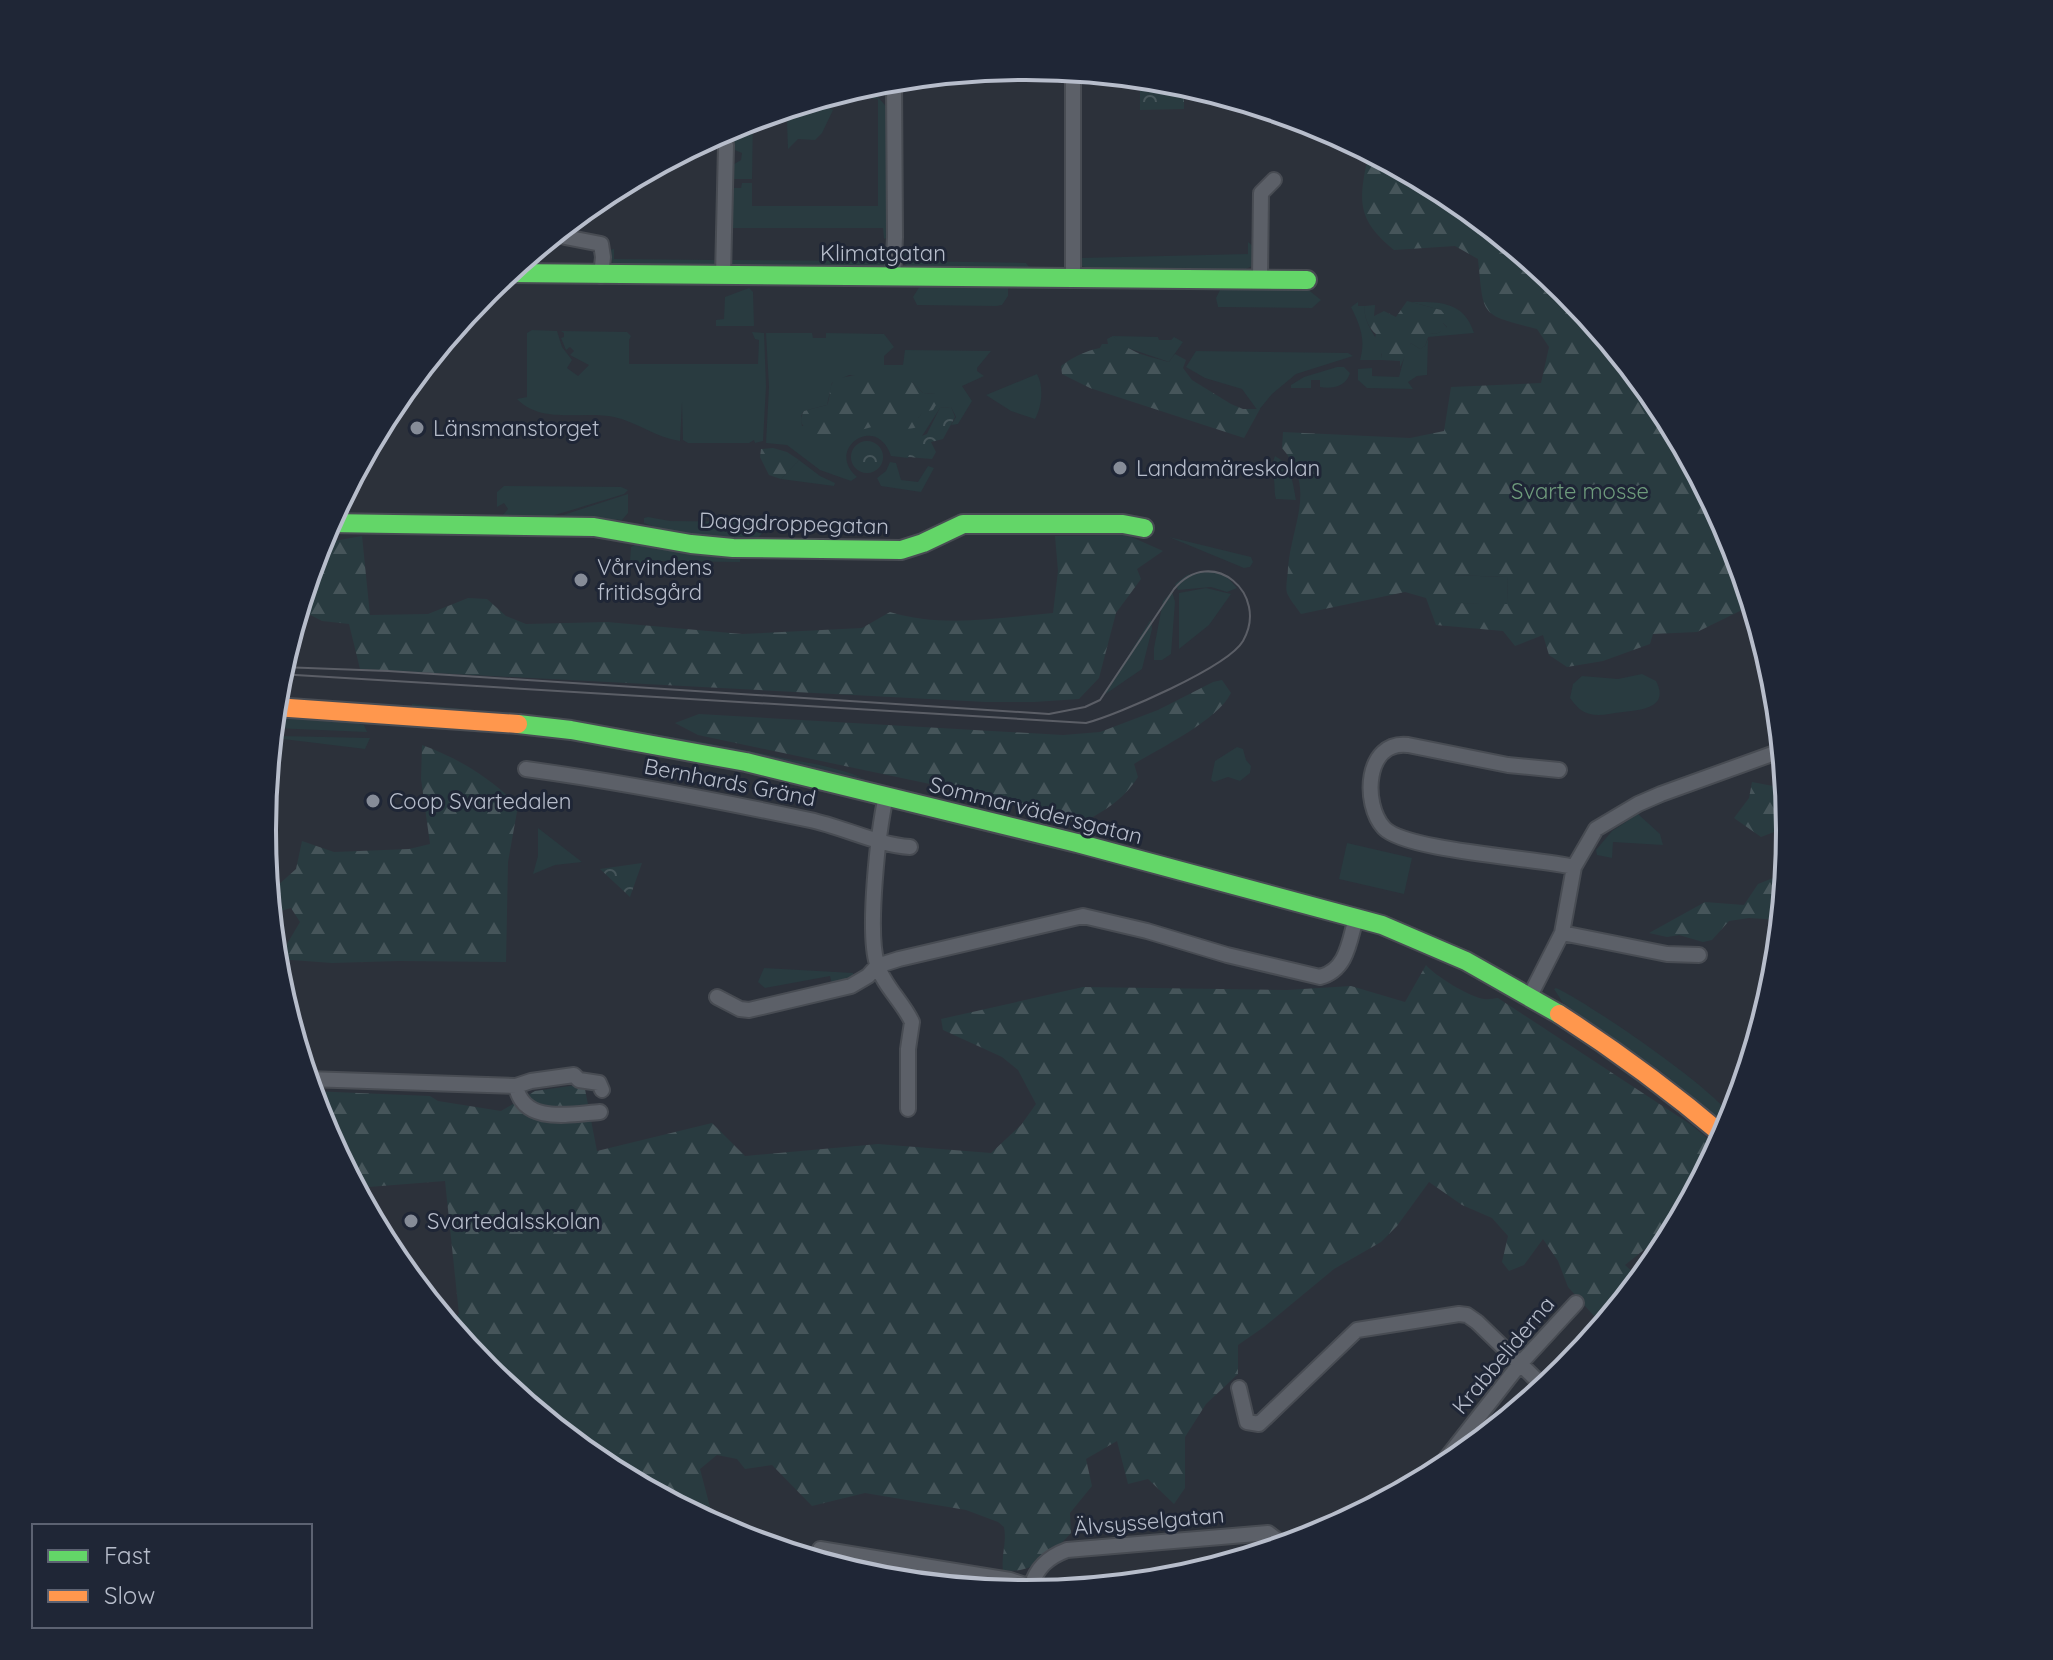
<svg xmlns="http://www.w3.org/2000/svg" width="2053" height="1660" viewBox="0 0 2053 1660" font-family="Quicksand,sans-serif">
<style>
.grass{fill:#293b40;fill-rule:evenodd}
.forest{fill:url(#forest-firs);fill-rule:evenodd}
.park{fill:url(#park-crowns)}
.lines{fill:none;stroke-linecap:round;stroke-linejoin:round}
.street-casing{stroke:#484c53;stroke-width:18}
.fast-casing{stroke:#484c53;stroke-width:22}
.slow-casing{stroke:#484c53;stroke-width:22}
.street{stroke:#5c6068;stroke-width:14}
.fast{stroke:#63d668;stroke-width:18}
.slow{stroke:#ff974d;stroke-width:18}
.tram{stroke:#5b5e66;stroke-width:2}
.poi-dot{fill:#868c98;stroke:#1f2636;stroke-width:3}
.labels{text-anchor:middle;stroke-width:6;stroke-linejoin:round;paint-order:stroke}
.street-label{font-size:22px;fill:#b7bdcb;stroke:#1f2636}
.poi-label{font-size:22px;fill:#b7bdcb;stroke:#1f2636;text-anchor:start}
.park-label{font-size:22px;fill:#6e9b7c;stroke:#1f2636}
.rim{fill:none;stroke:#b7bdcb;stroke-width:4}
</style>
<defs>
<pattern id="forest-firs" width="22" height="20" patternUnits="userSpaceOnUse" patternTransform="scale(2)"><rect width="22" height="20" fill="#293b40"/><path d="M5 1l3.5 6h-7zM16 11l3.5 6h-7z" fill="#46555a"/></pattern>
<pattern id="park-crowns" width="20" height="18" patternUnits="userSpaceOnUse" patternTransform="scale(2)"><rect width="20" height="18" fill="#293b40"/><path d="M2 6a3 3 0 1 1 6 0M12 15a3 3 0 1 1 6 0" fill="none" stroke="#46555a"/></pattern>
</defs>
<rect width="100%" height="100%" fill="#2c313a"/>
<path class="grass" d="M867,94L876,95L891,112L889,237L884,239L883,228H733L730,236L729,188H741L742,183H752V206H878V99L867,98Z
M814,104H823L833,110L822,133L815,140L798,139L788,149L787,122Z
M753,118L752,179H730L731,166L741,160L742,153L730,148L729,140L735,124Z
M1248,242L1253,246L1252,266L1244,270L1091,269L1082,266L1080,258L1248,254Z
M614,249V259L715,260V251L717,264L714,267L614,266L610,257V250Z
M907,249V261L1026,263L1031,269L908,268L901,259Z
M731,250L732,260L882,261L883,251L888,252L889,261L884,268L732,266L728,261Z
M920,286H1005L1008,287V296L1002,305L996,306L917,305L913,297Z
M749,288L753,292L754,326H716V320L724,319L725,297Z
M1221,288H1306L1321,300L1312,308L1218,307L1216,298Z
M1358,302V306H1365C1362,327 1383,339 1382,360H1360C1366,339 1360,325 1351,307Z
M1411,302C1440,302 1464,301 1474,333L1428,337V334L1438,333L1447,327L1443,323L1441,310Z
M532,330L557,331L562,347L572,360L567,368L578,376L589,365L570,355L574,351L570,347L566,350L561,338L564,337V333L561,331L627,332L631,336L629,340V364H758L759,340L755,339L752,332L764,333L766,386L763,441L755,443L754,440L749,443H688L683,440L682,402L680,441C657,438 637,422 614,417C583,410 542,425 517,399L527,397V333Z
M766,333H812L813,338H826V333L884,334L894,347L884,356V365H903L905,350L991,351L977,368V371L984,376L962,386L972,401L958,424L951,425L956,417L951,407L940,408L908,458L891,456C877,412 824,449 857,477L851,481L820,470L787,445L766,443L769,387ZM849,375L912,382L923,393L935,394L918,418L904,428L890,425L802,426L801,416L804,411L827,405L832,383Z
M1113,336L1158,337L1159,340H1171L1174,337L1183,342L1169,362L1122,346Z
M1428,339L1427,375L1417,376L1408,382L1413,389L1367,388L1358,380V369L1372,368V376L1399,377L1406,350L1411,343L1420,349L1425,346Z
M1196,351L1348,353L1353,356L1296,374L1272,394L1258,411L1242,389L1205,378L1186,367Z
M1337,367H1344L1350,373C1346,387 1332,389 1320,387V380H1311V388H1291V385L1304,377Z
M1037,374C1044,386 1042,407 1035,419L1011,411L986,395Z
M1275,456C1291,464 1293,483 1296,500L1276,499C1273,491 1277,479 1270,470Z
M799,460L820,476L835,483L834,486L781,479Z
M890,462L896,463L901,480L918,482L928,466L934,468L921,492L881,486L877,478L886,471Z
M504,486L621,487L628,490L624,494L552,516H502L508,509L504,503L497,507V492Z
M628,494V513L622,520L560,516Z
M648,517L670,521L763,522L764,531L757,539C719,539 680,538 644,523V518Z
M1169,537L1251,557L1253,562L1250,567L1244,568Z
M641,541L740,557V562L658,561L657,573L639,569L630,561L631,547Z
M1209,570L1227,577L1237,588L1227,592L1211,587L1178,590L1175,584L1187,575Z
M1453,575L1508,577L1507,605L1453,603Z
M1206,588L1231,594L1209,625L1179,649V593Z
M1172,591L1175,602L1171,654L1162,660H1154V648L1163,601Z
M1151,619L1152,629L1142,669L1104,695Z
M1642,674L1656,681C1670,708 1641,710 1623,712C1612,713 1600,717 1590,714C1581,712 1575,705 1570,698L1573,684L1582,676L1618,679Z
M412,704C530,715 647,730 764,754C794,761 838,766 864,779L710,747L457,710L412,706Z
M274,715L359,720V724L364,725L367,732L273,728Z
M280,736L370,738L365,749L283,739Z
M1237,747L1243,749L1246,760L1251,766L1250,773L1240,781L1228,777L1214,782L1211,780L1215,761Z
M1638,814L1660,834L1663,845L1613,842L1612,858L1597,855L1596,850L1612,831Z
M538,828L582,862L555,865L533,874L538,856Z
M1347,843L1412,858L1404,894L1339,879Z
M764,968L853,973L855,979L832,984L830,976L765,988L758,982Z
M1556,988C1586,1001 1723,1094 1733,1120L1729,1128L1662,1072L1563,1003L1554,989Z"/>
<path class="forest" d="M1369,151L1451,195L1567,290L1662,406L1733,538L1754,610H1742L1697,632L1653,634L1650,644L1603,661L1567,667L1549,655L1543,635L1515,646L1503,631L1436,625L1426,598L1405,592L1301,614C1297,608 1290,600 1287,593C1285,587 1288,576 1288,568C1292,522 1317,489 1282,448L1283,432L1410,438L1444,431L1451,387L1541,383L1549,347L1537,329C1479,314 1484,317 1478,259L1455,246L1394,250C1353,217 1360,197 1369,151ZM1454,575L1508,577L1507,604L1453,603Z
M1407,301L1441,310L1445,315L1443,323L1447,328L1438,333L1429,334L1425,346L1420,349L1411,343L1400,367V361L1382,360V354L1373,349L1376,334C1369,329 1363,315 1365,306L1375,305L1374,316L1384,311L1396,317Z
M1113,336C1130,353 1146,356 1169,362L1175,354L1186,360L1183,368L1192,380L1231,404L1243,409H1260L1244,438L1090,388L1062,374L1061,366C1073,357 1085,351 1100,348L1102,344H1108L1107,339Z
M865,373L909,379L923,393L935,394L936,405L933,410L923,412L918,418L920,426C906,433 891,424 877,426C858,429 820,447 805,428C800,422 800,418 804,411L827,405C832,395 827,387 836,379Z
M773,448L787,452L799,460L781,479L769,475L760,457L761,449Z
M1127,535L1163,551L1137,569L1141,579L1116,613L1099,678L1079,699L1034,702H986L360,669L349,624L322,621L299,609L317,548L328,542L362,536L370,615L428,614L468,598L487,599L506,616L526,624L607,622L742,634L862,628L890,612C941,628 1000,618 1053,613L1058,571L1055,536Z
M1222,680L1231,693C1218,720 1160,748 1134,764L1138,777C1123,800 1106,810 1082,823L1041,814L1001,799L698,735L675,723L699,714L1063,735L1100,732L1158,710L1213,682Z
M422,745C458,758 491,778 518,806L508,862L506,962L399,961L332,963L278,959L300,922L291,908L271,914L268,886H277L296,869L302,841L334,852L409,849L430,844L421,779Z
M1785,779L1790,826L1761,837L1734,818L1749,798L1752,782L1773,786Z
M1786,873L1782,920L1749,918L1729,921L1712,940L1703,942L1679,935L1667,937L1649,933L1705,902L1744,905L1758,884Z
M1426,965C1435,976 1470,997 1484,999C1489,1000 1494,998 1498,998L1690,1124L1719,1148L1679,1222L1625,1265L1641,1280L1603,1326L1568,1287L1558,1261L1543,1239L1524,1265L1509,1271L1502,1262L1508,1236L1492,1218L1462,1205L1429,1182L1397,1226L1381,1242L1334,1269L1264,1327L1238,1345V1374L1206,1404L1185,1437V1488L1174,1504L1148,1479L1128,1484L1117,1441L1086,1459L1092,1486L1070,1513L1071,1533C1052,1553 1033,1575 1003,1570C1001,1555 1007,1543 1004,1527L998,1522L966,1510L865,1493L812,1506L772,1465L745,1469L737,1459L717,1455L700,1469L715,1526L602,1465L486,1370L448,1324L459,1314L445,1181L356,1188L320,1122L311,1091L430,1096L438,1101L501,1111L535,1091L584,1084L597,1151L712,1123L745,1156L878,1144L991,1153L1021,1125L1036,1104L1018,1070L1002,1057L943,1030L941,1019L1083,987L1287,990L1351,986L1405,1002Z"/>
<path class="park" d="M1140,77L1184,83V109L1140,110Z
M951,407L955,417L943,439L931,442L936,452L932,459L908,457L919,437L927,434L940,408Z
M851 457a16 16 0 1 1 32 0a16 16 0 1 1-32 0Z
M642,863L630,897L600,869Z"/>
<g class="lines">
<defs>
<path id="street" d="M559,230L565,237L601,244L603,257L601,276
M723,276L726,145
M893,277L895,237L894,82
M1073,278V73L1077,71
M1260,279L1261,193L1274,180
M526,769C621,782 715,800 810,820C843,827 878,845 910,847
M1559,770L1508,765L1408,745C1365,740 1362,804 1384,828C1406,851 1537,858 1574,867
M886,796C878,832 867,931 877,964C883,985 903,1002 912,1022L908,1049V1109
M1562,933L1667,954L1699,955
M1530,996L1562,933L1574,867L1596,829L1638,804L1661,794L1783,750
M717,997L740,1009L749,1010L851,986L868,976L877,966L899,959L1083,916L1147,931L1227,955L1320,977C1347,970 1349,942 1356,918
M307,1079L516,1086L531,1081L574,1075L579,1080L599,1083L602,1090
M516,1086C523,1125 571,1114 600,1112
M1239,1388L1247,1422L1259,1424L1357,1330L1459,1314L1467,1315L1477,1322L1545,1388
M1434,1474L1519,1365L1576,1303
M820,1549L1010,1580L1031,1587L1038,1593
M1031,1587C1036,1568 1048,1557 1067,1550L1268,1533L1285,1546"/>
<path id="fast" d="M506,273L1307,280
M328,523L594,527L691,544L733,548L901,550L923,543L963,524H1123L1144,528
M518,724L571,730L746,762L1077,843L1382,925L1466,961L1559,1014"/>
<path id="slow" d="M275,707L518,724
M1559,1014C1618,1052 1672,1092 1725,1137"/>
</defs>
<use href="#street" class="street-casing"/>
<use href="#fast" class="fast-casing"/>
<use href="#slow" class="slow-casing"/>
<use href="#street" class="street"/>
<use href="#fast" class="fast"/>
<use href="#slow" class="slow"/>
<path class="tram" d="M279,674L1086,723C1117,715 1228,667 1243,641C1270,594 1212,544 1174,589L1100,700L1085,707L1049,714L388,671L281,667"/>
</g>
<g class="poi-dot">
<circle cx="417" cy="428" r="8"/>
<circle cx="1120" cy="468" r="8"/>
<circle cx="581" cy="580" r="8"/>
<circle cx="373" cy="801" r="8"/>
<circle cx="411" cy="1221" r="8"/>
</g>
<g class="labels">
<g class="street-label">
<text x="883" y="261">Klimatgatan</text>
<text transform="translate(794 523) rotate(2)" y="8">Daggdroppegatan</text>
<text transform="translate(730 782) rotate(11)" y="8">Bernhards Gränd</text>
<text transform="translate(1036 810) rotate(14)" y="8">Sommarvädersgatan</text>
<text transform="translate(1503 1355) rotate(-50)" y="8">Krabbeliderna</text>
<text transform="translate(1149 1521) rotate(-5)" y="8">Älvsysselgatan</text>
</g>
<g class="poi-label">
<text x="433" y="436">Länsmanstorget</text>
<text x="1136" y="476">Landamäreskolan</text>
<text x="597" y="575">Vårvindens<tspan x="597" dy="25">fritidsgård</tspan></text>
<text x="389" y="809">Coop Svartedalen</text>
<text x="427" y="1229">Svartedalsskolan</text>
</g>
<g class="park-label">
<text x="1580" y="499">Svarte mosse</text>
</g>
</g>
<path d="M0 0H2053V1660H0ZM276 830a750 750 0 1 1 1500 0a750 750 0 1 1-1500 0Z" fill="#1f2636" fill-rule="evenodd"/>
<path class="rim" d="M276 830a750 750 0 1 1 1500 0a750 750 0 1 1-1500 0Z"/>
<rect x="32" y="1524" width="280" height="104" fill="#1f2636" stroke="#5c6272" stroke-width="2"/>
<rect x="48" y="1550" width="40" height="12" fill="#63d668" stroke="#5c6272" stroke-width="2"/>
<text x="104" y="1564" font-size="24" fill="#b7bdcb">Fast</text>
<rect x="48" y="1590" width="40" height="12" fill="#ff974d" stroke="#5c6272" stroke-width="2"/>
<text x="104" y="1604" font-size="24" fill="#b7bdcb">Slow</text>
</svg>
